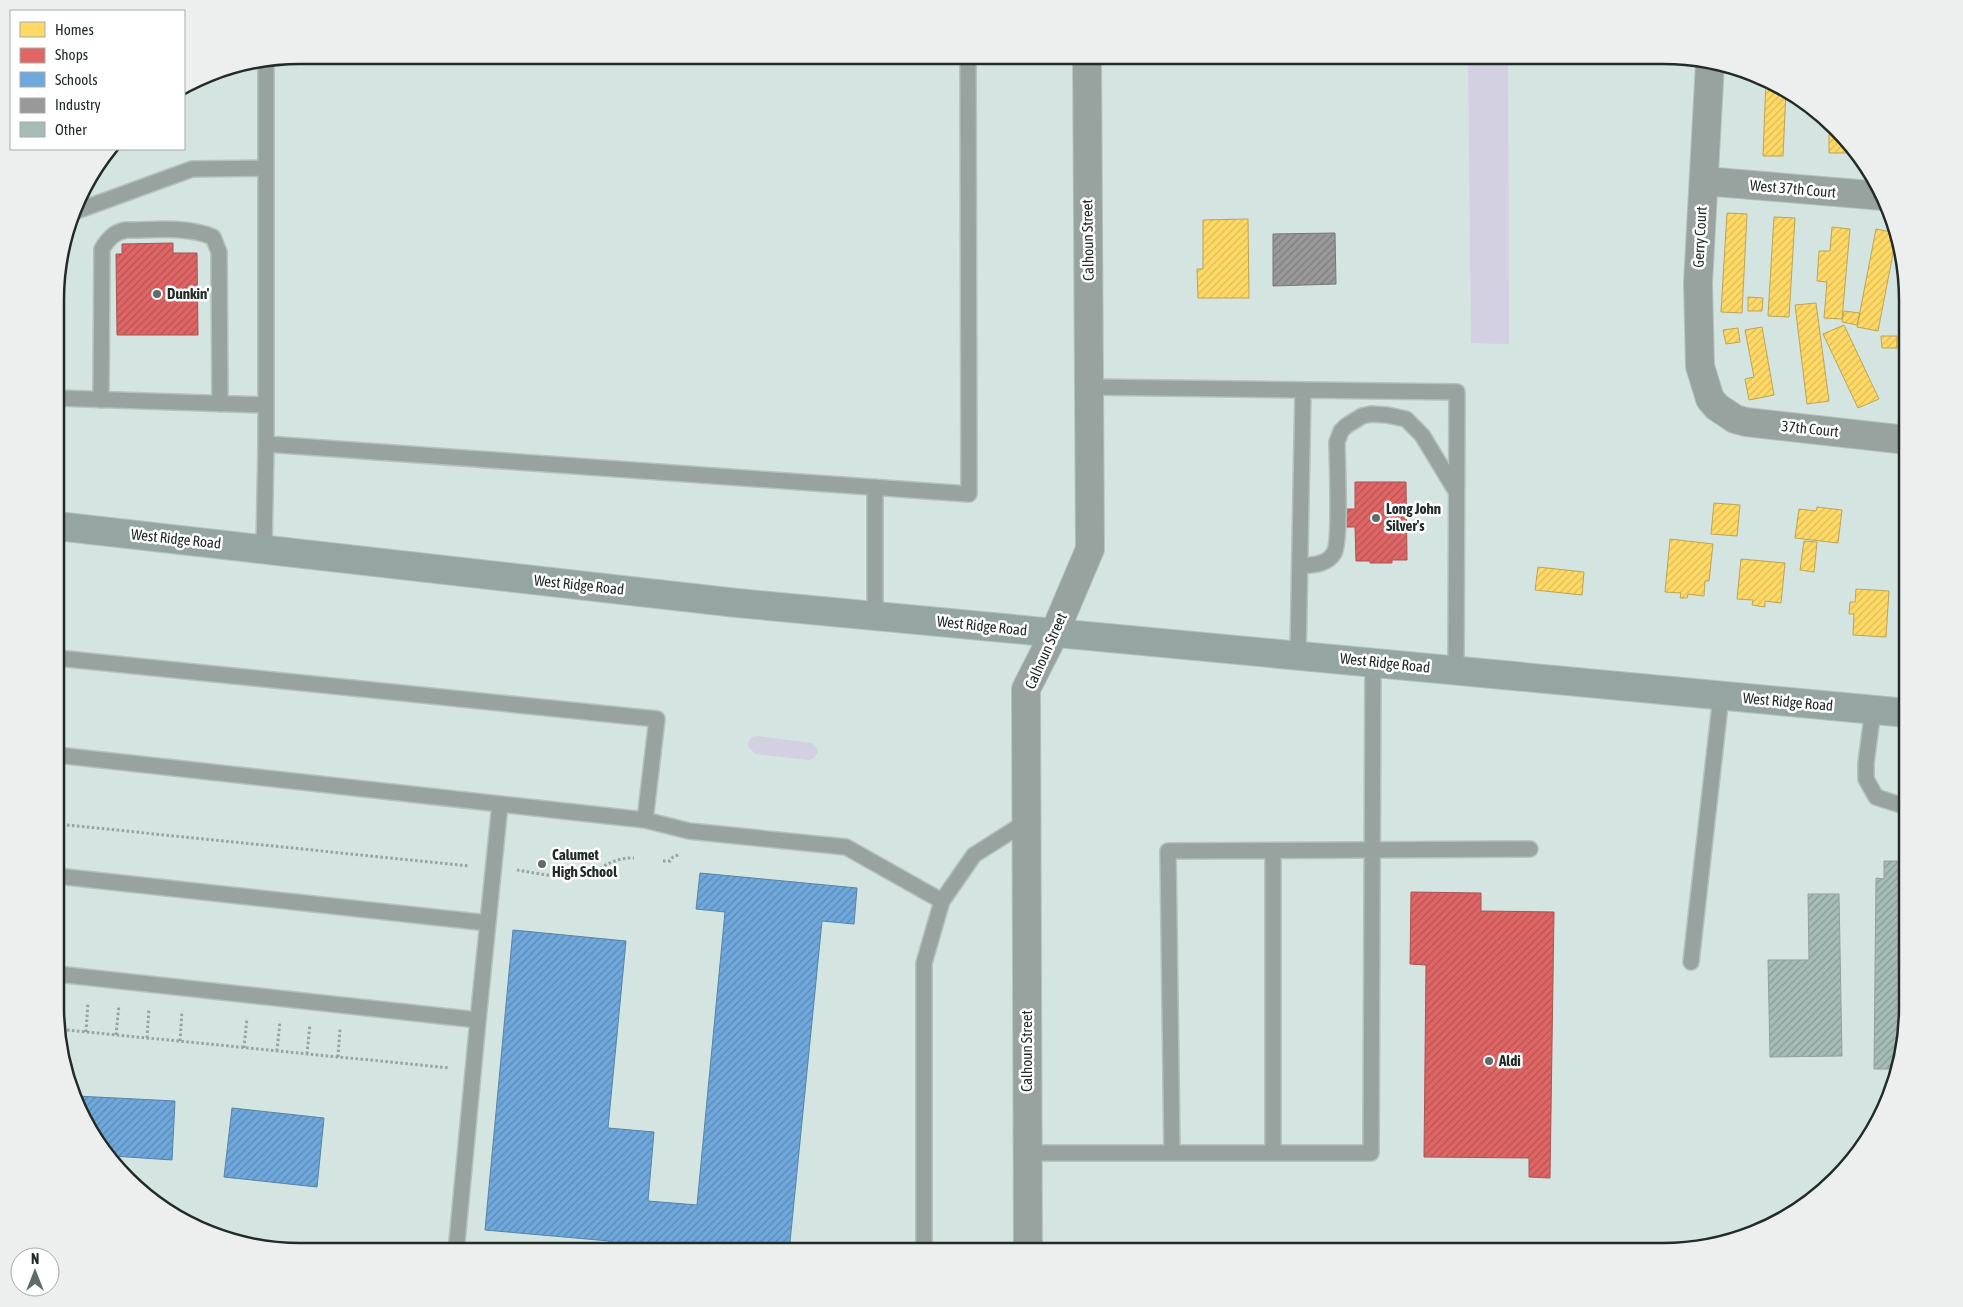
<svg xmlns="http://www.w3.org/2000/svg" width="1963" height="1307" viewBox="0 0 1963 1307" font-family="'Asap Condensed',sans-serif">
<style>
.green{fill:#d3d0e1}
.homes{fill:url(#homes-hatch);stroke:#bca554}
.shops{fill:url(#shops-hatch);stroke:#a75554}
.schools{fill:url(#schools-hatch);stroke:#5883a6}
.industry{fill:url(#industry-hatch);stroke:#757877}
.building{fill:url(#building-hatch);stroke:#95a19e}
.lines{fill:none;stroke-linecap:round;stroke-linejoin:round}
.lane-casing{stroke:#b5c1be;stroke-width:18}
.street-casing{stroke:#b5c1be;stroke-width:30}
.primary-casing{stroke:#b5c1be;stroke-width:30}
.path{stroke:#98a29f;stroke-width:3;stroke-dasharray:2.5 2.5;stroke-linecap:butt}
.lane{stroke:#98a3a0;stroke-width:15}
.street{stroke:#98a3a0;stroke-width:28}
.primary{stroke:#95a5a2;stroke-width:28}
.poi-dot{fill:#606c69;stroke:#fff;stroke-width:2}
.labels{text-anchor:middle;stroke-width:5;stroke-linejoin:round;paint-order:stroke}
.street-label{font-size:15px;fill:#212c29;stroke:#fff}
.poi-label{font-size:15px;font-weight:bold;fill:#212c29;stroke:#fff;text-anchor:start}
.rim{fill:none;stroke:#212c29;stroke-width:2.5}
</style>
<defs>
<pattern id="homes-hatch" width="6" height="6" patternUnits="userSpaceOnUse" patternTransform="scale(1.25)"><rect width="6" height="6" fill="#ffd966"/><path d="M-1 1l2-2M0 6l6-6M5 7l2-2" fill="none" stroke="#daba58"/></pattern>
<pattern id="shops-hatch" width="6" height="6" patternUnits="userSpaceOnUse" patternTransform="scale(1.25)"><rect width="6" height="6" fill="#e06666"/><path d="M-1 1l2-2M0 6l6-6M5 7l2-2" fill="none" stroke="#b55454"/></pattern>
<pattern id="schools-hatch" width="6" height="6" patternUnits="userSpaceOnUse" patternTransform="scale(1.25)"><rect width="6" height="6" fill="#6fa8dc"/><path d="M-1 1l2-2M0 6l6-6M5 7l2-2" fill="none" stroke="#5b89b2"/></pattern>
<pattern id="industry-hatch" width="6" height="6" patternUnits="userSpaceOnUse" patternTransform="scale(1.25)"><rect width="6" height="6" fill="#999"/><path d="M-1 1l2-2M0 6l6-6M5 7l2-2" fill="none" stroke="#7c7d7d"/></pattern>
<pattern id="building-hatch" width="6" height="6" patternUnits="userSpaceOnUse" patternTransform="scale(1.25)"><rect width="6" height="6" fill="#a6bcb7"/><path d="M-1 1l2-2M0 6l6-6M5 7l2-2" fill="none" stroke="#879995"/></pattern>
</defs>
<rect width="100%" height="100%" fill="#d4e4e0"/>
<path class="green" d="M1468,55H1508L1509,344L1471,343Z
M758,736L812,743L816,747L818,752L814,758L809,760L756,754L749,748L748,742L752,737Z"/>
<path class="homes" d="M1766,80L1786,90L1783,156H1763Z
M1829,123L1850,142V153H1829Z
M1727,213L1747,214L1742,313L1721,312Z
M1774,217L1795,218L1789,317L1768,316Z
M1248,219L1249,298H1198L1197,269H1203V220Z
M1832,227L1850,229L1842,319L1824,318L1827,282L1817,281L1819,251H1830Z
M1876,229L1897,233L1878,331L1857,327Z
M1748,297L1763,298L1762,311H1748Z
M1904,299H1907V333Z
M1816,303L1829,401L1807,404L1795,305Z
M1844,311L1860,313L1857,325L1842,322Z
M1844,325L1879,399L1858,408L1823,334Z
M1762,327L1774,395L1749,400L1745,379L1754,377L1745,330Z
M1738,328L1740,342L1726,344L1723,330Z
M1881,336H1897V348H1882Z
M1714,503L1740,505L1737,536L1711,534Z
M1817,507L1842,510L1838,543L1795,538L1799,509L1816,511Z
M1670,539L1713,544L1709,581H1705L1704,596L1688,594L1687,598H1680L1681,593L1665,592Z
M1804,541L1817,542L1814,572L1800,570Z
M1741,559L1785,563L1781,603L1765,601V607L1752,605L1753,600L1737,599Z
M1538,567L1584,572L1582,595L1535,590Z
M1856,589L1889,591L1886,637L1853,635L1854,614H1849L1850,602H1855Z"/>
<path class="shops" d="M173,243V253H197L198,335H117L116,254H122V244Z
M1355,482H1406L1407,560H1392V563H1370V561H1356L1355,527H1345V509H1355Z
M1411,892L1481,893V911L1554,912L1550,1178L1529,1177V1158L1424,1157L1426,965L1410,964Z"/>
<path class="schools" d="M700,873L857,888L854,924L822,921L789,1252H608L609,1241L485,1230L513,930L626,941L608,1128L654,1132L648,1201L697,1205L725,912L696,909Z
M76,1096L175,1101L172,1160L113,1156L88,1130Z
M232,1108L324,1118L317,1187L224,1177Z"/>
<path class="industry" d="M1335,233L1336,284L1273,286V234Z"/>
<path class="building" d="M1884,861H1907V1023L1898,1069H1874L1876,878L1884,879Z
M1808,894H1839L1842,1056L1770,1057L1768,960H1809Z"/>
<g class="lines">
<defs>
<path id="lane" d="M74,212L192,169L266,168
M1090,387L1457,392L1456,670
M57,398L266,405
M101,400L102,249C108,239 114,232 126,230C154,230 186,226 213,237L219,252L220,404
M266,444L969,494L968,55
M264,549L266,444V62
M1300,566C1312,565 1327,565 1334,553C1341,541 1337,461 1337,442L1341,431L1346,426L1362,416L1371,414L1387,415L1406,419L1422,435L1456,491
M875,615V487
M1298,655L1303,390
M57,658L657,719L645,820L57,755
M1873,710L1866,763V779L1876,797L1907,807
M645,820L689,831L846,847L942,901
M1273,852V1153
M57,876L488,923
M1691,962L1721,696
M57,974L478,1020L500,804
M1028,1153H1371L1373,662
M1172,1153L1168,851L1530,849
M456,1252L478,1020
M924,1252V963L942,901L974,855L1026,822"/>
<path id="street" d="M1710,63L1698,283L1700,366L1710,399L1717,407L1735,419L1746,422L1907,440
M1704,181L1883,196
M1028,1252L1026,689L1054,634L1090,549L1087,55"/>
<path id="primary" d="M57,526L737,603L1907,713"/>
</defs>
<use href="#lane" class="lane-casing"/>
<use href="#street" class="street-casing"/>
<use href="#primary" class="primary-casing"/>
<path class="path" d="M57,824L469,866
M663,861H670L673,857L680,854
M517,870C537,873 560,879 579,876C601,873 608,857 634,858
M57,1029L450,1068
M86,1032L88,1002
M116,1035L119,1005
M147,1038L149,1008
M180,1041L182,1011
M244,1048L247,1018
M277,1051L280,1021
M307,1054L310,1024
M338,1057L340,1029"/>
<use href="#lane" class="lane"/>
<use href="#street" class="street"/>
<use href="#primary" class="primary"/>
</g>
<g class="poi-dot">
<circle cx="157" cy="294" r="5"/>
<circle cx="1376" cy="518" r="5"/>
<circle cx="542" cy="864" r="5"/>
<circle cx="1489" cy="1061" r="5"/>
</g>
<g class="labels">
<g class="street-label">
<text transform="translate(1793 189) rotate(5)" y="5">West 37th Court</text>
<text transform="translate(1700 237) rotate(-87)" y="5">Gerry Court</text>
<text transform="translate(1088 240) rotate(-91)" y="5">Calhoun Street</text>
<text transform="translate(1810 429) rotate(6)" y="5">37th Court</text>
<text transform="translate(176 539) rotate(6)" y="5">West Ridge Road</text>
<text transform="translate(579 585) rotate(6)" y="5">West Ridge Road</text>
<text transform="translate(982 626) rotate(6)" y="5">West Ridge Road</text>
<text transform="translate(1046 651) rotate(-66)" y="5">Calhoun Street</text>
<text transform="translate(1385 663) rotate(6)" y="5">West Ridge Road</text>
<text transform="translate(1788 702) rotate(5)" y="5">West Ridge Road</text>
<text transform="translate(1027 1051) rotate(-90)" y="5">Calhoun Street</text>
</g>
<g class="poi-label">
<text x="167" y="299">Dunkin'</text>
<text x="1386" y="514">Long John<tspan x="1386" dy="17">Silver's</tspan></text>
<text x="552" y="860">Calumet<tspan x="552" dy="17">High School</tspan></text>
<text x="1499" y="1066">Aldi</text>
</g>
</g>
<path d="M0 0H1963V1307H0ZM300 64H1663A236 236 0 0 1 1899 300V1007A236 236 0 0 1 1663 1243H300A236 236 0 0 1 64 1007V300A236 236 0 0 1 300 64Z" fill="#edeeee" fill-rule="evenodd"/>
<path class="rim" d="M300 64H1663A236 236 0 0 1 1899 300V1007A236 236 0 0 1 1663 1243H300A236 236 0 0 1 64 1007V300A236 236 0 0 1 300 64Z"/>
<rect x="10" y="10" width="175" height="140" fill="#ffffff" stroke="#a6aba9"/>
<rect x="20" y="22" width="25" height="15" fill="#ffd966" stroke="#a6aba9"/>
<text x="55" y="35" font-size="15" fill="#212c29">Homes</text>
<rect x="20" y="48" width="25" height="15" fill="#e06666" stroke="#a6aba9"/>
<text x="55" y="60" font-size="15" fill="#212c29">Shops</text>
<rect x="20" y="72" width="25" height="15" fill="#6fa8dc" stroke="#a6aba9"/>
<text x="55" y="85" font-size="15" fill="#212c29">Schools</text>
<rect x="20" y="98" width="25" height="15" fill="#999999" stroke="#a6aba9"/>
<text x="55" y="110" font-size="15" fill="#212c29">Industry</text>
<rect x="20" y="122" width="25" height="15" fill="#a6bcb7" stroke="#a6aba9"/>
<text x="55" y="135" font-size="15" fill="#212c29">Other</text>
<g transform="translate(35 1272)"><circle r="24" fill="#ffffff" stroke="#a6aba9"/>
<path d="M0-4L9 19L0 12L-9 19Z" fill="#606c69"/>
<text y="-8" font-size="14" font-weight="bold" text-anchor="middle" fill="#212c29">N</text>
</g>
</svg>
